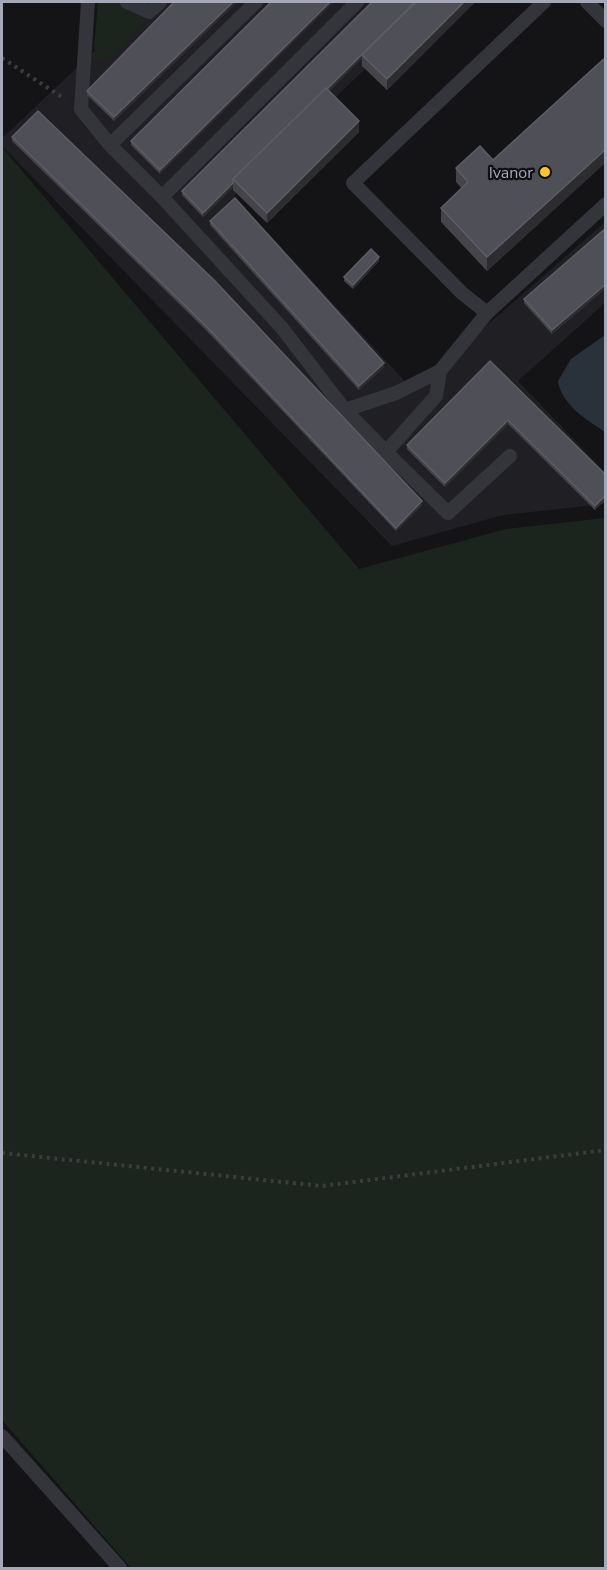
<svg xmlns="http://www.w3.org/2000/svg" width="607" height="1570" viewBox="0 0 607 1570" font-family="'Nunito Sans',sans-serif">
<style>
.built{fill:#201f23}
.green{fill:#1b241d}
.water{fill:#29313b}
.lines{fill:none;stroke-linecap:round;stroke-linejoin:round}
.path{stroke:#3a3c42;stroke-width:4;stroke-dasharray:3 4.5;stroke-linecap:butt}
.service{stroke:#34353b;stroke-width:14}
.wall{fill:#45444b}
.shaded-wall{fill:#2d2d31}
.building{fill:#4f4f57;stroke:#5d5d66;stroke-width:1.5}
.poi-dot{fill:#ffc722;stroke:#0f0f11;stroke-width:2}
.labels{text-anchor:middle;stroke-width:4.5;stroke-linejoin:round;paint-order:stroke}
.poi-label{font-size:16px;fill:#a4a8b7;stroke:#0f0f11;text-anchor:end}
</style>
<rect width="100%" height="100%" fill="#141416"/>
<path class="built" d="M147,2H434L234,196L413,390L605,222V303L518,381L605,472V504L503,515L392,546L2,146V138Z"/>
<path class="green" d="M98,2H120L141,13L144,23L115,56L99,62L94,47Z
M2,147L359,569L506,529L605,518V1568H131L2,1420Z"/>
<path class="water" d="M605,335V432C587,420 561,404 558,381L571,359Z"/>
<g class="lines">
<path class="path" d="M2,58L65,99
M2,1153L322,1186L606,1150"/>
<path class="service" d="M88,2L81,109L110,145L162,197L282,328L345,410L396,393L440,371L487,313L606,204
M127,2L149,12L160,2
M587,2L606,21
M110,145L256,2
M162,197L357,2
M487,313L462,293L353,183L544,2
M345,410L386,452L436,396L440,371
M386,452L448,513L510,456
M2,1436L120,1568"/>
</g>
<path class="wall" d="M174,2H237L114,121L87,95V91Z
M271,2L160,174L131,145V141Z
M372,2H475L387,90L362,66V58L329,91L359,132L267,223L233,190V187L203,217L182,195V191Z
M606,57V162L487,271L441,222V208L462,189L456,182V168L493,160Z
M12,137L422,505L396,531L206,330L12,141Z
M210,221L384,367L359,390L210,225Z
M606,228V288L552,334L524,303V299Z
M379,261L353,289L344,281V277Z
M490,361L606,475V499L595,510L508,424L445,487L407,449V445Z"/>
<path class="shaded-wall" d="M233,2H237L114,121V117Z
M330,2H334L160,174V170Z
M415,2L362,55V58L237,183L235,181Z
M464,2H475L387,90V79Z
M359,121V132L267,223V213Z
M606,149V162L487,271V257Z
M233,183V187L203,217V213Z
M379,257V261L353,289V285Z
M606,284V288L552,334V330Z
M384,363V367L359,390V386Z
M508,420V424L445,487V483Z
M606,495V499L595,510V506Z
M422,501V505L396,531V528Z"/>
<path class="building" d="M174,2H233L114,117L87,91Z
M271,2H330L160,170L131,141Z
M372,2H415L327,89L326,88L233,179V183L203,213L182,191Z
M416,2H464L387,79L362,55Z
M606,57V149L487,257L441,208L468,182L456,168L480,146L493,160Z
M326,88L359,121L267,213L233,179Z
M38,111L214,280L422,501L396,528L206,326L12,137Z
M235,198L384,363L359,386L210,221Z
M606,228V284L552,330L524,299Z
M371,249L379,257L353,285L344,277Z
M490,361L606,475V495L595,506L508,420L445,483L407,445Z"/>
<circle class="poi-dot" cx="545" cy="172" r="6"/>
<g class="labels">
<g class="poi-label">
<text x="533" y="178">Ivanor</text>
</g>
</g>
<rect width="607" height="1570" fill="none" stroke="#a4a8b7" stroke-width="6"/>
</svg>
